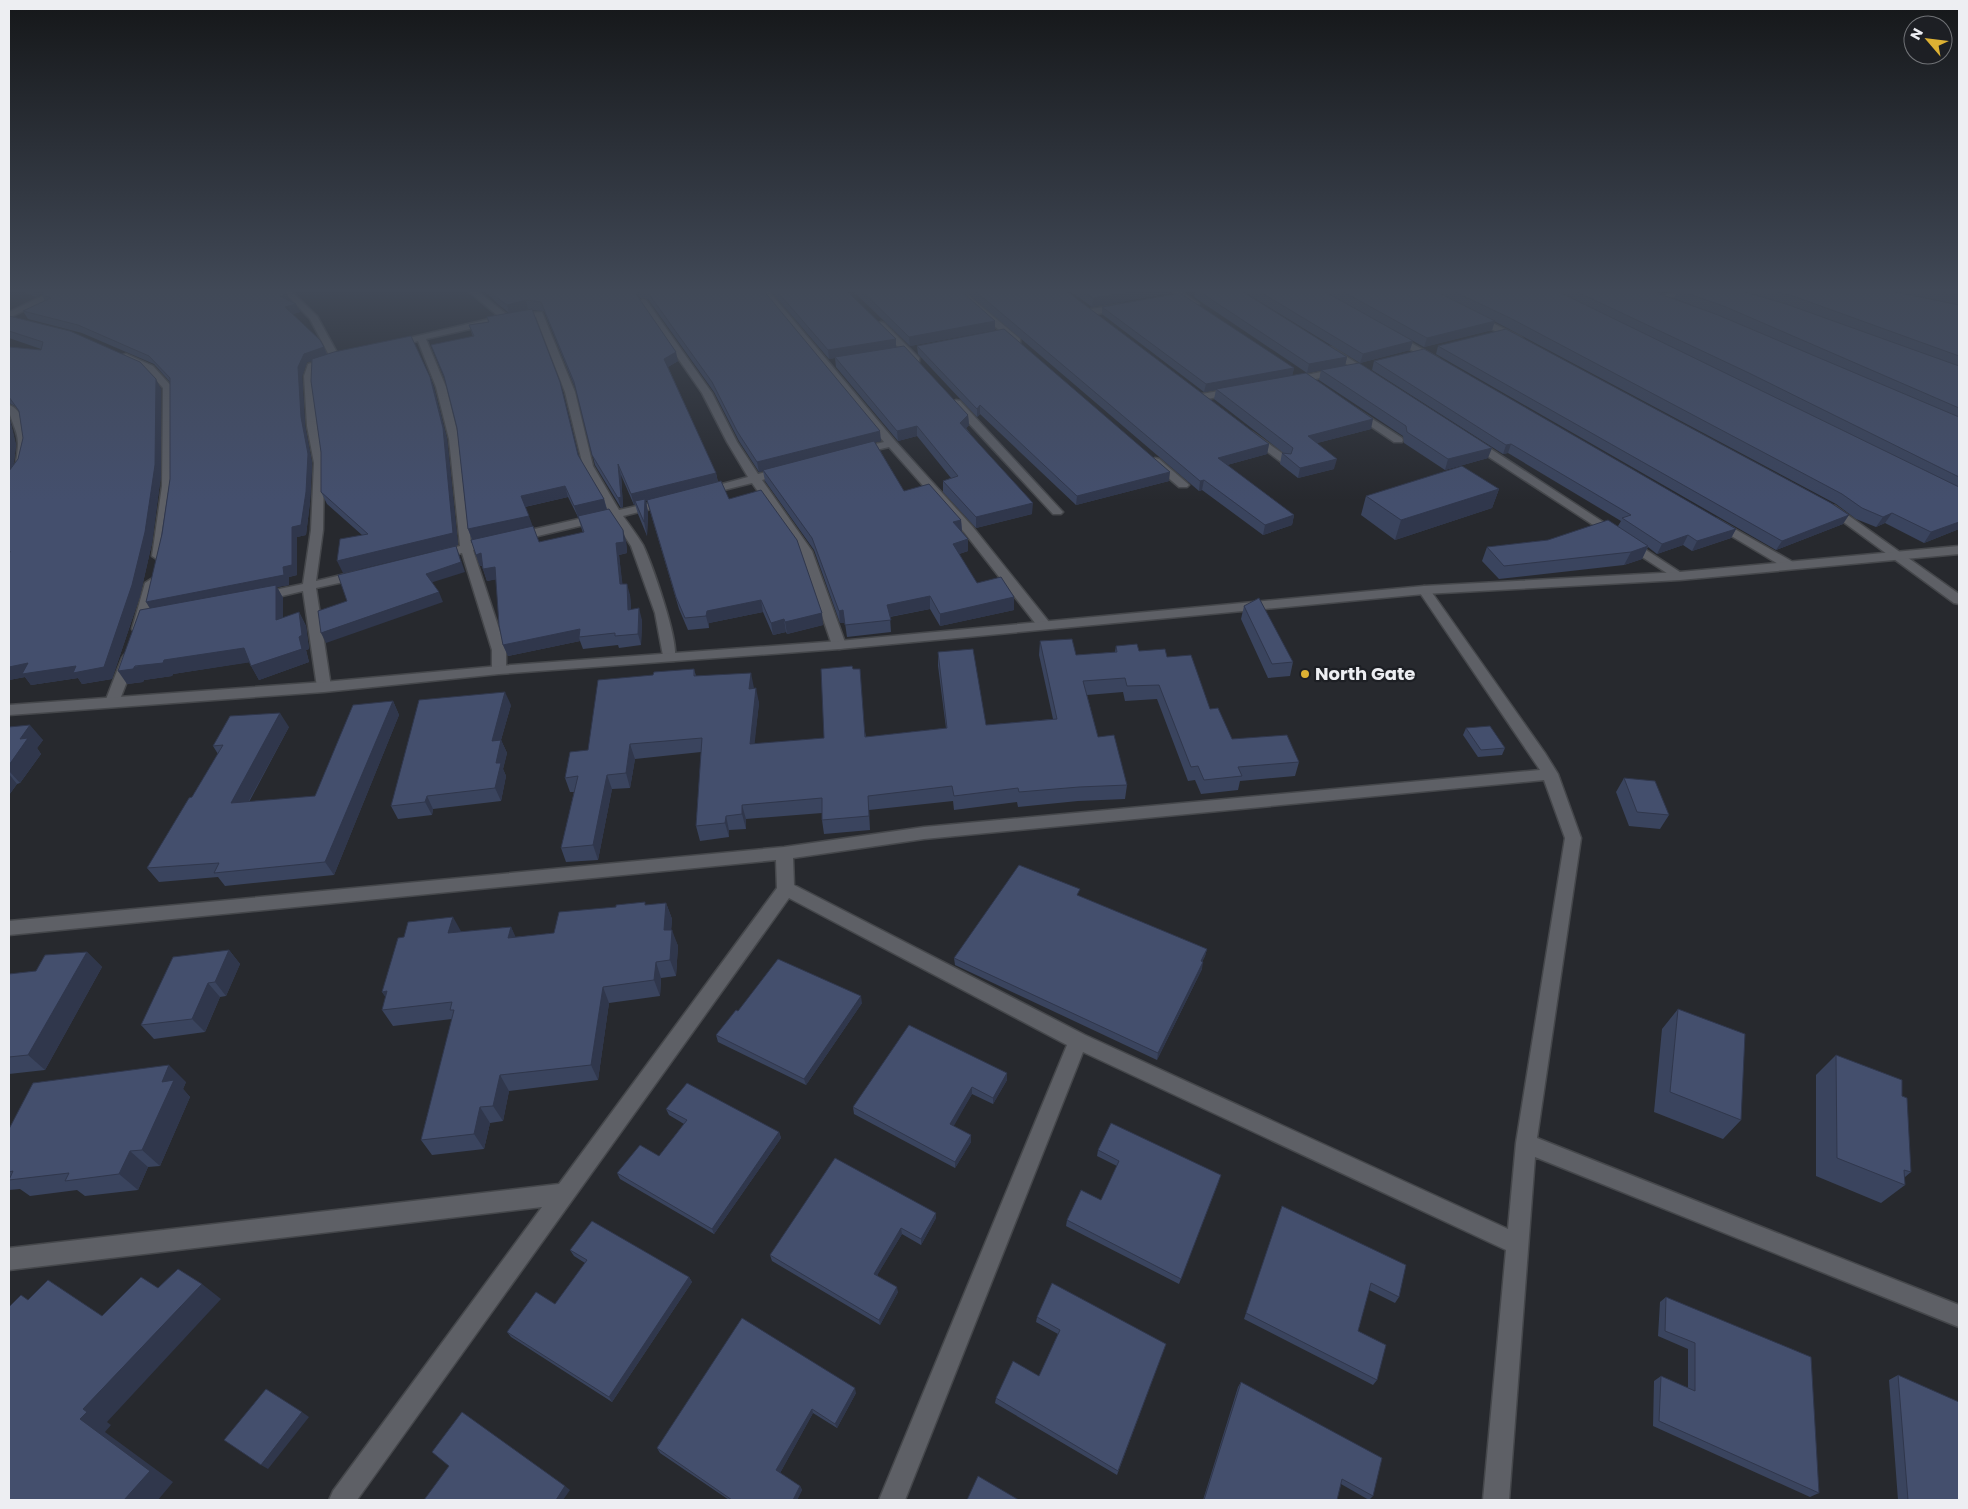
<svg xmlns="http://www.w3.org/2000/svg" width="1968" height="1509" viewBox="0 0 1968 1509" font-family="Poppins,sans-serif">
<style>
.lines{fill:none;stroke-linecap:round;stroke-linejoin:round}
.minor-casing{stroke:#45474b;stroke-width:3}
.tertiary-casing{stroke:#45474b;stroke-width:3}
.minor{fill:#5e6066;fill-rule:evenodd}
.tertiary{fill:#5e6066;fill-rule:evenodd}
.wall{fill:#3a445e;fill-rule:evenodd}
.shaded-wall{fill:#30374c}
.building{fill:#444f6d;stroke:#30374c}
.poi-dot{fill:#ddb133;stroke:#1d1f24;stroke-width:2}
.labels{text-anchor:middle;stroke-width:4.5;stroke-linejoin:round;paint-order:stroke}
.poi-label{font-size:18px;font-weight:bold;fill:#edeef2;stroke:#1d1f24;text-anchor:start}
</style>
<rect width="100%" height="100%" fill="#27292e"/>
<g class="lines">
<defs>
<path id="minor" d="M282,290H290L317,316L340,358L315,368L314,376L317,426L324,463L323,530L316,581L358,571L364,575L362,578L316,588L331,687L329,690H319L317,687L303,591L261,601L255,597L256,594L303,584L311,530L314,463L307,426L304,376L308,364L330,357L310,319Z
M467,290H476L510,317L514,314L542,312L575,392L593,466L619,510L655,502L661,505L659,507L623,516C630,526 637,535 643,545C651,562 682,647 674,661H664L655,613L631,546L613,518L517,541L511,537L513,534L609,512L583,466L565,392L536,317L503,320Z
M760,290H768L895,441L972,526L1049,622L1051,625L1049,628H1039L964,532L889,447L859,454L855,453L854,451L855,449L884,442Z
M953,290H962L1020,339V343H1014Z
M1170,290H1179L1199,304L1192,306Z
M1684,290H1699L1657,301L1653,298Z
M643,299L646,300L712,393L737,442L758,474L783,468L788,471L787,473L762,480L812,551L846,645L844,648L839,649L832,645L800,551L752,483L704,495L698,492L700,490L748,477L727,442L702,393L639,302Z
M1122,304L1125,305V309L1091,315L1087,312L1091,309Z
M1476,315L1521,337L1523,339L1521,341H1515L1473,320L1472,318Z
M489,319L492,320V324L426,339L446,387L459,439L471,543L492,538L498,542L496,545L473,550L506,650V670L504,673H494L492,670V650L462,553L439,559L433,555L435,552L460,546L449,439L436,387L418,341L395,347L390,344L392,342Z
M881,322L884,323L919,358V362H913L878,327V323Z
M1395,334L1438,358L1440,360L1435,363L1432,362L1392,339V335Z
M1330,347L1333,348L1375,375L1370,378L1367,377L1327,352V348Z
M126,354L153,366L173,388L174,486L164,556L158,560L152,556L162,486L163,388L147,370L123,359V355Z
M1340,368L1345,371L1343,373L1292,384L1287,381L1292,378Z
M1235,388L1240,391L1238,393L1202,400L1197,397L1202,394Z
M956,400L960,401L1061,510L1063,512L1061,514H1053L952,405L951,403Z
M9,405C27,411 32,447 26,463C24,470 17,477 13,483L9,484C8,470 12,473 16,463C17,457 18,448 18,443C18,429 8,418 9,405Z
M1355,408L1402,438L1403,440L1402,442H1394L1351,413V409Z
M1252,432L1289,458L1290,460L1289,462H1281L1248,437L1247,435L1248,433Z
M1473,439L1477,440L1686,576L1684,579H1676L1469,444L1468,442Z
M1155,458L1159,459L1187,483L1189,485L1187,487H1179L1151,463L1150,461Z
M1831,505L1835,506L1959,594V604L1954,603L1827,510L1825,508Z
M1717,519L1793,562L1795,565L1793,568H1785L1713,525L1711,523L1713,521Z
M151,579L157,583L146,629L144,632H134L132,629L145,583Z
M1424,586L1428,587L1545,753L1558,774L1581,838L1537,1138L1959,1305V1327L1535,1157L1509,1500H1483L1506,1250L1083,1052L905,1500H879L1067,1045L789,898L357,1500H329L333,1491L542,1207L9,1270V1248L559,1184L777,888L776,860L9,935V921L784,847L924,827L1540,770L1418,590ZM1544,780L1565,838L1516,1143L1508,1229L1085,1035L794,885L793,858L924,839Z
M129,654L134,655L136,658L119,702L117,705H107L105,702L122,658L124,655Z"/>
<path id="tertiary" d="M55,290H65L9,318V312Z
M1959,546V554L1680,580L1424,594L839,649L499,674L324,692L9,715V705L324,682L499,666L839,641L1424,586L1680,572Z"/>
</defs>
<use href="#minor" class="minor-casing"/>
<use href="#tertiary" class="tertiary-casing"/>
<use href="#minor" class="minor"/>
<use href="#tertiary" class="tertiary"/>
</g>
<path class="wall" d="M20,290H283L300,312L292,314L324,347L327,354L430,377L434,388L447,439L458,545L343,573L362,535L327,504L321,492V452L312,361L307,362L302,376L305,426L312,463L310,502L306,535L297,537V575L289,577V585L277,587L283,598V618L299,612L306,626L309,649L306,650L309,662L259,680L249,662L173,674L172,676L144,680L143,682L127,684L150,608L170,479V382L154,364L82,333L28,319L23,311L45,301L41,294L36,297Z
M484,290H763L881,441L875,442L904,491L961,520L962,532L968,539V551L959,554L977,583L1014,597V610L940,626L930,609L890,617L891,632L847,637L845,623H840L814,550L765,481L763,471L759,472L739,441L714,392L648,299L640,298L639,300L678,361L668,367L716,473L718,482L729,499L823,625L787,634L786,632L773,635L763,612L709,623V628L688,630L679,609L647,501H646L648,512L647,536L638,514L635,504L634,505L621,475L623,507L621,508L595,465L576,390L544,311L532,310L563,393L579,457L604,499L607,509L626,541L627,553L619,555L622,584L630,595L631,609L642,620L641,645L619,648L618,645L583,649L580,641L508,656L503,645L496,579L487,581L482,566H480L476,555L472,540L468,529L457,428L445,380L431,345L473,337L469,325L488,322L487,317L509,313L499,305ZM568,497L578,517L583,533L539,542L532,526L525,507Z
M770,290H846L896,347L968,415L969,425L966,428L1032,514L976,528L943,492V481L951,478L917,436L898,441L836,367L835,358L829,359Z
M852,290H960L995,321V330L910,346Z
M964,290H1065L1269,444L1267,454L1227,465L1294,515L1292,525L1263,535L1202,490L1199,491Z
M1069,290H1171L1170,293L1092,307Z
M1195,290H1240L1347,357L1345,365L1488,458L1445,470L1404,443L1403,436L1319,380L1321,370L1307,373L1194,297Z
M1241,290H1322L1410,350L1360,363Z
M1322,290H1676L1659,293L1653,291L1707,311L1674,298L1678,290H1959V529L1924,543L1885,523L1876,527L1856,519L1836,504L1494,321L1492,330L1424,347Z
M1102,307L1294,368L1292,376L1371,429L1317,443L1334,469L1298,478L1280,464L1282,453L1285,454L1214,399L1216,390L1204,392L1102,314Z
M9,316L161,389V475L152,543L140,596L112,679L82,684L78,678L31,685L25,677L9,680V416L16,445L14,462L12,468L18,459L23,438L19,411L17,407L9,403V347L41,350V349L9,338Z
M917,346L1169,481L1076,505L980,414L977,417L918,354Z
M1438,346L1843,524L1776,550L1436,354Z
M1374,361L1736,529L1731,538L1692,551L1683,545L1657,554L1648,547L1642,559L1624,565L1499,579L1482,561L1487,547L1548,540L1618,526L1621,521L1508,453L1503,454L1372,370Z
M1499,489L1492,508L1395,540L1361,515L1366,496Z
M1244,606L1293,662L1290,676L1268,678L1241,619Z
M1040,641L1076,655L1115,652L1116,646L1167,657L1210,709L1232,739L1299,762L1295,776L1240,781L1238,790L1201,794L1195,780L1188,781L1157,699L1125,701L1123,692L1087,695L1098,737L1127,785L1125,799L1078,801L1018,807L1017,802L954,810L953,801L869,810L870,830L824,834L822,820V813L746,819V829L729,830V837L700,841L696,826L701,752L635,759L630,788L612,789L598,860L566,862L561,848L574,792H570L565,778L653,675L694,669L696,676L754,688L759,703L754,744L824,738L853,669L866,737L946,728L938,666V652L986,725L1053,719L1039,655Z
M393,701L399,715L334,875L225,886L218,877L159,882L147,868L192,797L218,754L213,746L289,727L249,802L315,796Z
M511,705L501,740L507,753L503,769L506,776L501,801L433,809L432,815L398,819L391,806Z
M9,727L43,740L37,748L41,754L20,783L17,784L9,795Z
M1466,728L1505,748L1502,755L1478,757L1463,735Z
M1624,778L1669,815L1660,829L1629,826L1616,792Z
M1079,896L1207,949L1205,956L1202,962V969L1157,1060L955,965L954,958Z
M666,903L672,919L671,930L678,946L676,976L661,978L660,996L609,1003L598,1080L509,1091L503,1121L490,1123L484,1149L432,1155L421,1140L452,1019L393,1026L382,1010L386,997L382,992L461,932L511,927L515,937L554,933L646,905Z
M229,950L240,964L226,996L220,997L205,1032L154,1039L141,1025Z
M87,952L102,967L45,1070L9,1074V974L36,971Z
M862,1003L806,1085L718,1042L716,1035L738,1011Z
M1678,1009L1741,1120L1723,1139L1654,1112L1662,1029Z
M1836,1055L1911,1172L1905,1177V1185L1881,1203L1816,1176V1075Z
M1007,1073V1080L993,1104L972,1094L953,1126L971,1135V1142L955,1168L854,1114L853,1107Z
M186,1082L183,1089L190,1097L160,1166L148,1167L138,1190L85,1196L77,1190L30,1196L20,1189L9,1190V1129Z
M666,1109L779,1132L781,1138L714,1234L620,1179L617,1173L659,1156L684,1124L669,1115Z
M1098,1150L1219,1181L1179,1284L1066,1226L1067,1220L1101,1200L1117,1166L1097,1156Z
M1282,1206L1399,1297L1395,1303L1369,1290L1358,1331L1377,1380L1373,1385L1244,1319Z
M936,1218L921,1245L902,1234L877,1275L898,1292L880,1325L772,1261L770,1255Z
M570,1250L689,1277L692,1282L612,1402L511,1337L507,1332L555,1304L585,1263L574,1256Z
M1666,1297L1819,1493L1810,1497L1653,1426L1654,1381L1661,1376L1688,1388V1349L1658,1336L1660,1302Z
M1037,1317L1166,1344L1117,1475L995,1403L996,1398L1039,1376L1058,1334L1036,1322Z
M1898,1375L1959,1500H1898L1889,1380Z
M1241,1382L1373,1496L1369,1500L1341,1484L1337,1500H1203L1238,1387Z
M856,1393L837,1428L813,1413L780,1473L800,1486L802,1490L797,1500H729L660,1453L657,1448Z"/>
<path class="shaded-wall" d="M32,290H51L36,297Z
M638,290L640,298L637,303L636,294Z
M1140,290H1171L1170,293L1092,307L1093,298Z
M1661,290H1676L1659,293Z
M287,294L291,302L280,296Z
M526,300L528,309L509,314L507,305Z
M296,304L300,312L288,316L285,307Z
M995,321V330L910,346L909,337Z
M1495,321L1492,330L1424,347L1427,338Z
M896,339V348L829,359L828,350Z
M1413,341L1410,350L1360,363L1363,354Z
M324,347L327,356L307,362L302,376L305,426L312,463L310,502L306,535L297,537V575L289,577V585L277,587L283,598V633L152,612L146,602L283,567L292,527L301,417L298,367L304,354Z
M676,352L678,361L666,368L664,359Z
M1347,357L1345,366L1307,373L1309,364Z
M1294,368L1292,376L1204,392L1206,384Z
M430,377L434,388L447,439L458,545L343,573L337,561L453,533Z
M156,379L161,389V475L152,543L140,596L112,679L82,684L78,678L31,685L25,677L9,680V667L28,663Z
M980,405V414L977,417V409Z
M968,415L969,425L961,433L960,423Z
M9,416L16,445L14,462L9,473Z
M1373,419L1371,429L1306,446L1308,436Z
M917,426V436L898,441L897,431Z
M880,431L881,441L759,472L757,462Z
M1269,444L1267,454L1216,468L1218,458Z
M1511,444L1508,453L1503,454L1506,445Z
M1492,448L1488,458L1445,470L1448,459Z
M1337,459L1334,469L1298,478L1300,468Z
M618,464L621,475L623,507L621,508L618,498Z
M1170,472L1169,481L1076,505L1077,496Z
M716,473L718,483L646,501L648,512L647,536L644,522L635,501V504L634,505L631,494Z
M1204,480L1202,490L1199,491L1200,481Z
M565,486L568,497L524,507L521,496Z
M1499,489L1492,508L1395,540L1401,520Z
M604,499L607,511L578,517L574,506Z
M1033,503L1032,514L976,528V517Z
M1892,513L1885,523L1876,527L1883,517Z
M1294,515L1292,525L1263,535L1265,525Z
M1849,515L1843,524L1776,550L1782,541Z
M529,516L533,527L473,541L468,529Z
M961,520L962,532L953,522Z
M1959,522V529L1924,543L1931,532Z
M1736,529L1731,538L1692,551L1697,541Z
M623,530L626,541L627,553L619,555L624,596L620,584L616,543Z
M1688,535L1683,545L1657,554L1662,544Z
M968,539V551L953,556V544Z
M456,546L465,572L430,583L426,574Z
M1648,546L1642,559L1624,565L1631,552Z
M481,553L485,565L480,566L476,555Z
M495,567L499,579L487,581L483,569Z
M627,584L630,595L632,621L628,610Z
M439,592L443,602L326,643L321,633Z
M930,596V609L888,617L887,605Z
M1014,597V610L940,626V614Z
M761,600L763,612L709,623V628L706,616L707,611Z
M639,608L642,620L641,645L638,634Z
M843,610L845,623H840L839,611Z
M299,612L306,626L309,649L306,650L309,662L259,680L251,666Z
M822,613L823,625L787,634L785,622Z
M784,619L786,632L773,635L771,623Z
M580,629L579,637L580,641L508,656L503,645Z
M244,648L252,662L173,674L172,676L144,680L143,682L127,684L118,671L164,660Z
M751,673L754,688L752,703L749,689Z
M756,688L759,703L753,759L750,744Z
M505,692L511,705L501,740L507,753L503,769L506,776L501,801L495,788L496,763L492,741Z
M393,701L399,715L334,875L325,862Z
M280,713L289,727L240,817L231,803Z
M30,725L43,740L37,748L41,754L20,783L9,771V765L20,739Z
M630,744L635,759L630,788L626,773Z
M9,774L17,784L9,795Z
M607,775L612,789L598,860L593,845Z
M427,796L433,809L432,815L425,802Z
M742,805L746,819V829L742,814Z
M726,816L729,830V837L725,823Z
M666,903L672,919L670,947L664,930Z
M453,917L462,933H448Z
M511,927L519,944L508,938Z
M672,930L678,946L676,976L670,960Z
M1207,949L1205,956L1199,968L1201,961Z
M229,950L240,964L226,996L215,982Z
M87,952L102,967L45,1070L28,1055Z
M656,962L661,978L660,996L654,980Z
M1203,962L1202,969L1157,1060L1158,1053Z
M208,983L220,997L205,1032L192,1019Z
M603,987L609,1003L598,1080L591,1065Z
M387,991L393,1008L382,992Z
M861,996L862,1003L806,1085L804,1079Z
M169,1065L186,1082L183,1089L190,1097L160,1166L142,1150L162,1082Z
M1007,1073V1080L993,1104V1098Z
M500,1075L509,1091L503,1121L493,1106Z
M972,1087V1094L951,1131L950,1124Z
M480,1107L490,1123L484,1149L474,1134Z
M779,1132L781,1138L714,1234L712,1229Z
M971,1135V1142L955,1168V1162Z
M130,1151L148,1167L138,1190L119,1174Z
M936,1213V1218L921,1245V1239Z
M901,1228L902,1234L875,1279L874,1274Z
M689,1277L692,1282L612,1402L609,1397Z
M202,1284L221,1299L107,1422L111,1425L105,1432L173,1482L158,1500H124L80,1419L83,1409Z
M897,1287L898,1292L880,1325L879,1320Z
M855,1388L856,1393L837,1428L835,1424Z
M812,1409L813,1413L779,1475L776,1470Z
M302,1412L309,1417L268,1469L261,1465Z
M565,1486L570,1490L563,1500H556Z
M800,1486L802,1490L797,1500H793Z"/>
<path class="building" d="M49,290H283L287,294L280,296L296,304L285,307L320,340L324,347L304,354L298,367L301,417L308,454L306,492L301,525L292,527V565L283,567L284,575L146,602L162,534L170,479V378L149,356L78,325L23,311L51,298L41,294Z
M489,290H638L636,294L676,352L664,359L716,473L631,494L618,464L621,497L618,498L592,455L574,382L541,302L526,300L507,305L496,297Z
M641,290H763L880,431L757,462L737,431L712,382L646,290Z
M776,290H846L896,339L828,350Z
M861,290H960L995,321L909,337Z
M974,290H1065L1269,444L1218,458L1294,515L1265,525L1204,480L1200,481Z
M1081,290H1140L1093,298Z
M1197,290H1240L1347,357L1309,364Z
M1257,290H1322L1413,341L1363,354Z
M1340,290H1433L1495,321L1427,338Z
M1451,290H1555L1959,487V522L1931,532L1892,513L1883,517L1862,508L1842,494L1512,319Z
M1573,290H1651L1657,293L1718,315L1959,417V477L1749,373Z
M1678,290H1738L1786,304L1959,366V408L1726,307Z
M1770,290H1886L1959,305V356L1793,296Z
M1931,290H1959V295Z
M1180,293L1294,368L1206,384L1102,307Z
M532,309L560,382L578,455L604,499L574,506L565,486L521,496L529,516L468,529L457,428L444,376L431,345L474,336L469,325L489,322L487,317Z
M9,316L70,331L140,362L156,379L155,465L145,532L132,585L104,667L73,673L76,666L22,674L28,663L9,667V555L10,551H9V471L18,459L23,438L19,411L9,397V347L41,350L43,342L9,331Z
M1004,329L1170,472L1077,496L980,405L977,409L917,346Z
M1506,329L1831,503L1849,515L1782,541L1438,346Z
M411,336L430,377L443,428L453,533L337,561L340,539L368,534L321,492V452L311,381L312,359L334,352Z
M904,346L968,415L960,423L1033,503L976,517L943,481L958,476L917,426L897,431L835,357Z
M1424,349L1736,529L1697,541L1688,535L1662,544L1622,518L1631,515L1511,444L1506,445L1374,361Z
M1359,363L1492,448L1448,459L1407,432L1406,426L1321,370Z
M1306,373L1373,419L1308,436L1337,459L1300,468L1282,453L1291,454L1293,448L1216,389Z
M874,441L904,491L929,484L961,520L953,522L968,539L953,544L977,583L1001,577L1014,597L940,614L930,596L887,605L891,620L845,625L843,610L839,611L812,538L763,470Z
M1462,466L1499,489L1401,520L1366,496Z
M721,481L729,499L761,490L797,540L822,613L785,622L784,619L771,623L761,600L707,611L706,616L685,618L676,597L647,500Z
M645,499L644,522L635,501Z
M609,509L623,530L624,542L616,543L620,584H627L628,610L639,608L638,634L615,636V633L579,637L580,629L503,645L499,625L495,567L483,569L481,553L476,555L471,540L533,526L539,542L584,532L578,516Z
M1608,520L1648,546L1631,552L1504,566L1487,547L1548,540Z
M456,546L461,562L426,574L439,592L321,633L318,611L347,601L338,575Z
M276,585V620L299,612L302,635L299,637L302,649L251,666L244,648L164,660L163,663L135,666L133,669L118,671L140,610Z
M1259,598L1293,662L1272,664L1244,606Z
M1072,639L1076,655L1117,652L1116,646L1137,644L1139,651L1165,649L1167,657L1191,655L1210,709L1218,708L1232,739L1287,735L1299,762L1238,767L1242,776L1204,780L1198,766L1191,767L1159,685L1127,686L1125,678L1083,681L1098,737L1114,735L1127,785L1079,787L1019,792L1018,788L954,796L952,786L868,796L869,816L822,820V798L742,805V814L726,816L725,823L696,826L702,738L630,744L626,773L607,775L593,845L561,848L578,776L565,778L570,752L588,750L598,680L653,675L654,672L694,669V676L751,673L749,689L756,688L750,744L824,738L821,669L852,666L853,669H860L865,737L947,728L938,652L973,649L986,725L1057,719L1040,641Z
M505,692L492,741L501,740L496,763H501L495,788L427,796L425,802L391,806L419,700Z
M393,701L325,862L214,873L219,863L147,868L189,798L192,797L223,745L213,746L230,716L280,713L231,803L315,796L353,705Z
M30,725L20,739L28,738L9,765V727Z
M1490,726L1505,748L1481,750L1466,728Z
M1624,778L1655,781L1669,815L1637,812Z
M1019,865L1080,889L1077,895L1207,949L1201,961L1203,962L1158,1053L954,958Z
M645,902V905L666,903L664,930H672L670,960L656,962L654,980L603,987L591,1065L500,1075L493,1106L480,1107L474,1134L421,1140L454,1010H450L452,1002L382,1010L387,991L382,992L398,938L404,937L408,922L453,917L448,933L511,927L508,938L554,933L559,912L616,907V905Z
M229,950L215,982L208,983L192,1019L141,1025L173,957Z
M87,952L28,1055L9,1057V974L36,971L45,955Z
M778,959L861,996L804,1079L716,1035L736,1010L738,1011Z
M1678,1009L1745,1034L1741,1120L1670,1092Z
M909,1025L1007,1073L993,1098L972,1087L950,1124L971,1135L955,1162L853,1107Z
M1836,1055L1902,1080V1096L1907,1098L1911,1172L1904,1170L1905,1185L1837,1158Z
M169,1065L162,1082L174,1080L142,1150L130,1151L119,1174L65,1181L69,1173L9,1180L13,1171L9,1172V1129L33,1083Z
M687,1083L779,1132L712,1229L617,1173L640,1145L659,1156L687,1120L666,1109Z
M1111,1123L1221,1175L1181,1279L1067,1220L1081,1190L1101,1200L1119,1161L1098,1150Z
M835,1158L936,1213L921,1239L901,1228L874,1274L897,1287L879,1320L770,1255Z
M1282,1206L1406,1265L1399,1297L1371,1283L1358,1331L1386,1345L1377,1380L1246,1313Z
M592,1221L689,1277L609,1397L507,1332L536,1292L555,1304L587,1260L570,1250Z
M178,1269L202,1284L83,1409L87,1412L80,1419L150,1471L124,1500H9V1307L21,1295L28,1300L48,1280L102,1316L141,1277L158,1288Z
M1052,1283L1166,1344L1118,1471L996,1398L1013,1361L1039,1376L1060,1330L1037,1317Z
M1666,1297L1811,1357L1819,1493L1659,1421L1661,1376L1695,1391V1343L1665,1331Z
M742,1318L855,1388L835,1424L812,1409L776,1470L800,1486L793,1500H732L657,1448Z
M1898,1375L1959,1402V1500H1908Z
M1241,1382L1382,1458L1373,1496L1342,1479L1337,1500H1204Z
M266,1389L302,1412L261,1465L224,1440Z
M462,1412L565,1486L556,1500H424L449,1466L432,1452Z
M978,1476L1019,1500H967Z"/>
<linearGradient id="sky" x2="0" y2="1"><stop stop-color="#151719"/><stop offset="0.58" stop-color="#414957"/><stop offset="1" stop-color="#414957" stop-opacity="0"/></linearGradient>
<rect width="1968" height="501" fill="url(#sky)"/>
<circle class="poi-dot" cx="1305" cy="674" r="5"/>
<g class="labels">
<g class="poi-label">
<text x="1315" y="680">North Gate</text>
</g>
</g>
<rect width="1968" height="1509" fill="none" stroke="#edeef2" stroke-width="20"/>
<g transform="translate(1928 40) rotate(298)"><circle r="24" fill="#1d1f24" stroke="#707276"/>
<path d="M0-4L9 19L0 12L-9 19Z" fill="#ddb133"/>
<text y="-8" font-size="14" font-weight="bold" text-anchor="middle" fill="#edeef2">N</text>
</g>
</svg>
